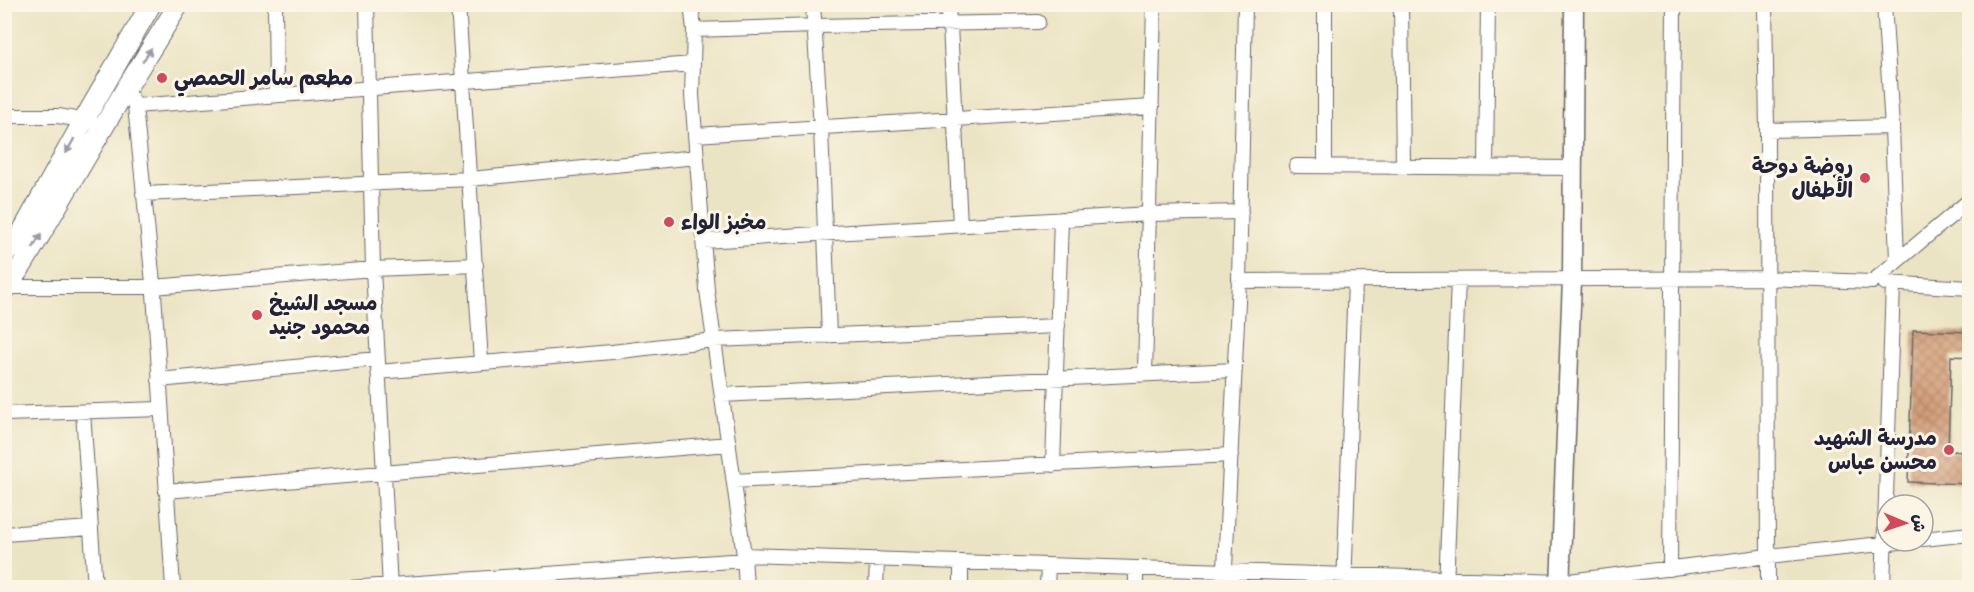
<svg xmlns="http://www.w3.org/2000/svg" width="1974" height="592" viewBox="0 0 1974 592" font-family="'Indie Flower','Playpen Sans Arabic',sans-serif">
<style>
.building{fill:url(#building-cross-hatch)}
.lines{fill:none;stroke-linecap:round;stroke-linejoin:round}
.minor-casing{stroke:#68666b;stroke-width:16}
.tertiary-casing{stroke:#68666b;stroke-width:21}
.secondary-casing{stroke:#68666b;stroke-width:22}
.minor{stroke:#fff;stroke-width:14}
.tertiary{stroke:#fff;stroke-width:18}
.secondary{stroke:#fff;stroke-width:20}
.oneway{fill:#9c9ca7}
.poi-dot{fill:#d1495b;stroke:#fcf5e5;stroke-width:2}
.labels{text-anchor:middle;stroke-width:6;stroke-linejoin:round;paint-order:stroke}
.poi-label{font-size:21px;font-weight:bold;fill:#22223b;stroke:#fcf5e5;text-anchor:start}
</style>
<defs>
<pattern id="building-cross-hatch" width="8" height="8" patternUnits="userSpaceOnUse" patternTransform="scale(1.5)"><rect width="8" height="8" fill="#cf9670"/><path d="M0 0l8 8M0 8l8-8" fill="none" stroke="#a87a5d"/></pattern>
</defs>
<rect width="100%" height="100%" fill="#fcf5e5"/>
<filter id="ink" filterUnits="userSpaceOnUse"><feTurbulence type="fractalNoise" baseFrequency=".0167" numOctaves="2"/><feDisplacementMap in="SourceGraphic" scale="12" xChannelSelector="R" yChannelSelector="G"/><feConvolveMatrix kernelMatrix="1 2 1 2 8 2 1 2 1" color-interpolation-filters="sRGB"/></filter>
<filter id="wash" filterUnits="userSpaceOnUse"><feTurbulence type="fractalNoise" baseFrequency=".008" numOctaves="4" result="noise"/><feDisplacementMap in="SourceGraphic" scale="24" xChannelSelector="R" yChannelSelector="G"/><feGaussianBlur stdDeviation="1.35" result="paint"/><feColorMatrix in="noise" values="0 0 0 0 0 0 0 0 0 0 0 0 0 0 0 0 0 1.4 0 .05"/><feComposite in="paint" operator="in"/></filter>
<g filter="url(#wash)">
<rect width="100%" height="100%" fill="#ebe4c4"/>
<g id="blocks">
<path class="building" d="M1913,330L1970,332V357L1951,356L1948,451L1970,452V484L1908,482Z"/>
</g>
</g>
<g filter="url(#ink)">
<use href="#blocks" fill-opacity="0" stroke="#68666b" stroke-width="1.5"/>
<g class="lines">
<defs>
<path id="minor" d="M275,4L276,94
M367,4L373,269L390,588
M458,4L481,362
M691,4L694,30L692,95L707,290L744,555L746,588
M813,4L821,128L829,336
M947,4L950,25L960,225
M1325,4V166
M1401,4L1403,167
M1765,4L1767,130L1768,588
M1884,4L1892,127L1897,260
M694,30L815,26L1038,22
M131,97L135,106L154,293L173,588
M135,106L693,64
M4,116H58L92,122
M1767,130L1892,127
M695,135L1152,107
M1296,166L1573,168
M1486,167L1488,4
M143,194L470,179L697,157
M703,241L1149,214L1241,212
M1239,281L1767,278L1872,282L1970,200
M1885,283L1970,288
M6,287H153L373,269L476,265
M378,372L612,352L714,340L1058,326
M1145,374L1154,4
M159,380L377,359
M722,395L1235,370
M83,412L95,588
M4,414L161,409
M1053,465L1061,219
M734,481L1231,455
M166,491L729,444
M4,534L91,528
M1923,539L1970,534
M744,555L1561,582L1768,556L1909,541
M1670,569L1674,4
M1446,587L1458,280
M349,588L745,560
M876,588L877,559
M961,588V562
M1047,588L1048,565
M1136,588V568
M1224,588L1239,281L1245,4
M1344,588L1355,281
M1883,588L1893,283"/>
<path id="tertiary" d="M1560,588L1572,280L1574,4"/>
<path id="secondary" d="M4,255L21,234L84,120L151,4
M4,290L23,264L127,87L179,4"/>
</defs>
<use href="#minor" class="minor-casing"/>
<use href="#tertiary" class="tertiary-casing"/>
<use href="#secondary" class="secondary-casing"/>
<use href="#minor" class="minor"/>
<use href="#tertiary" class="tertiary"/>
<use href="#secondary" class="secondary"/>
</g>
<defs><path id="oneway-solid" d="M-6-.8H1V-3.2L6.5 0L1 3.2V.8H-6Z" transform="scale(1.5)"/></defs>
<g class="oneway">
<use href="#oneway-solid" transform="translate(147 55) rotate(-58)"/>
<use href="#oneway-solid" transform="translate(70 146) rotate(119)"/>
<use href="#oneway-solid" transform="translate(37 241) rotate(-60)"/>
</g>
</g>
<g class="poi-dot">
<circle cx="162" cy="78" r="6"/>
<circle cx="1865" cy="178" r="6"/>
<circle cx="669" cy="222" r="6"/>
<circle cx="257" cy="315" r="6"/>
<circle cx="1949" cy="450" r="6"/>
</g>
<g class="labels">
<g class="poi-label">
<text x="174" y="85">مطعم سامر الحمصي</text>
<text x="1853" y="173" text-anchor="end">روضة دوحة<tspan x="1853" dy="24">الأطفال</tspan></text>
<text x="681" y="229">مخبز الواء</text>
<text x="269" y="310">مسجد الشيخ<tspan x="269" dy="24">محمود جنيد</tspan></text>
<text x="1937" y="445" text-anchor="end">مدرسة الشهيد<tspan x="1937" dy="24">محسن عباس</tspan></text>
</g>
</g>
<rect width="1974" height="592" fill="none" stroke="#fcf5e5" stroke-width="24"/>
<g transform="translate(1905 523) rotate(92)"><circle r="28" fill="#fcf5e5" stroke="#a5a1a1" stroke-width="1.5"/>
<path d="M0-4.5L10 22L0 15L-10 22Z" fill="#d1495b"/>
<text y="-9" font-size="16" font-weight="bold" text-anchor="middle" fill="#22223b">ش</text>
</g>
</svg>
